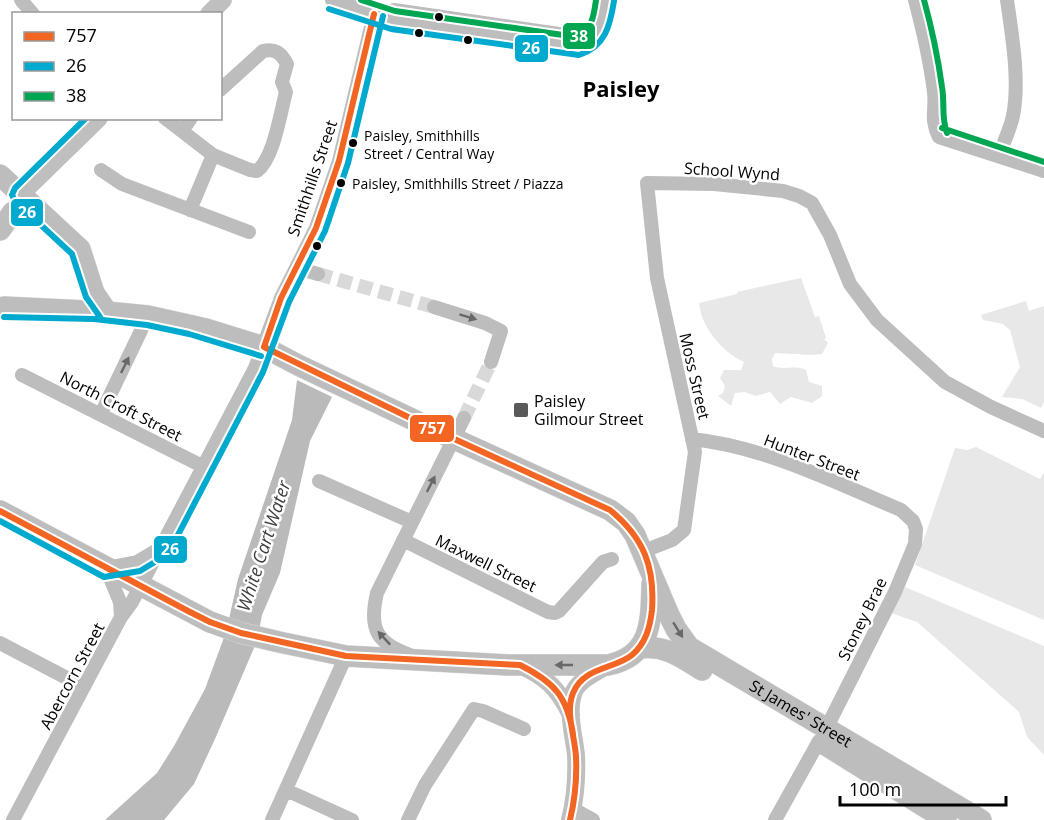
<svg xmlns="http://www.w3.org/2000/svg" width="1044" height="820" viewBox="0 0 1044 820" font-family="'Open Sans',sans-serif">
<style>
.green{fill:#e8e8e8}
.water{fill:#bababa}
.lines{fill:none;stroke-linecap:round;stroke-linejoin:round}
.street-tunnel{stroke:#d9d9d9;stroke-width:14;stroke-dasharray:14 7;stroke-linecap:butt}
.primary-casing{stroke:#dbdbdb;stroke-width:22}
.street{stroke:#bdbdbd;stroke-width:14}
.secondary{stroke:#bfbfbf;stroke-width:18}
.primary{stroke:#bdbdbd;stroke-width:21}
.bus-1-casing{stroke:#fff;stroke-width:10}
.bus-2-casing{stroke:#fff;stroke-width:10}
.bus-3-casing{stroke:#fff;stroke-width:10}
.bus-1{stroke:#f26522;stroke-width:6}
.bus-2{stroke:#00a9ce;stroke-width:6}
.bus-3{stroke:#00a651;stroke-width:6}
.oneway{fill:#686868}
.bus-dot{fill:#000;stroke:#fff;stroke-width:2}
.poi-dot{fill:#595959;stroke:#fff;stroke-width:2}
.labels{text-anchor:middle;stroke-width:5;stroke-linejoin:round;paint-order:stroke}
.bus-label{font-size:14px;fill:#000;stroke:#fff;text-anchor:start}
.street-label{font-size:16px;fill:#000;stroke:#fff}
.poi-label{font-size:16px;fill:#000;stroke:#fff;text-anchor:start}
.water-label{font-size:18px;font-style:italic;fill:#3d3d3d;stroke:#fff}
.district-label{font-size:22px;font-weight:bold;fill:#000;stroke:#fff}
.line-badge{stroke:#fff;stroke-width:2}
.badge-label{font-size:16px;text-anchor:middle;font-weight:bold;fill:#fff}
</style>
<rect width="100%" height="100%" fill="#fff"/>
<path class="green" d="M801,278L815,317L819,316L826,338L824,339L828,343L822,354L811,355L775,353L772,359L773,366C785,371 793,364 806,370L809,382L822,386V396L812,403L791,397L780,404L770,392L756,396L745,392L735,393L731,406L718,396L723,393L725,386L720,378L724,370H741L744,362C722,352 701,327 699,303L737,294V292Z
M1026,301L1029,311L1044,306V402L1041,408L1022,399L1002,397L1020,367L1010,330L1003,324L983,320L981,315Z
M976,447L1040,479L1044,472V620L915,565L955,448L967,450Z
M905,587L1044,646V755L1027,737L1019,712L917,622L891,613Z"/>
<path class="water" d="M297,380L332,397L310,441L280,573L262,615L257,641L215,739L194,784L164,820H105L157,773L174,746L205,689L226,632L238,579L292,420Z"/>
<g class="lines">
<path class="street-tunnel" d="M318,274L434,307
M464,418L491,362"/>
<defs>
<g id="primary">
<path d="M0,175L80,249L94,293L107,312"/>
<path d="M0,230L13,212L32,205"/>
<path id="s1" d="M0,309L4,307L107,312L148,316L206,329L264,347L298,365L439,432L610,510L626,522L635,535L669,615L676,629L689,647L981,820"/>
<path d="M0,511L210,622L241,633L279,642L346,656L508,665H608C652,656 651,621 652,584"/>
<path d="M640,648C666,645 681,657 702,670"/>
<path d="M824,744L946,820"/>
</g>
</defs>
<use href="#primary" class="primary-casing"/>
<path class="street" d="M21,0L33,14
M332,0L393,20L578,46C600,40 602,19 605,0
M915,0C923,30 930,61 934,92C936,110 930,120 939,137L1044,171
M374,14L394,10L580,37H594
M165,118L213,155L190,210
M182,131L191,118
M213,155L250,170L257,171C274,158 280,114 286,92L282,82L287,64C281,53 275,48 263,51L220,90
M999,156C1003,143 1010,130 1013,116C1020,81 1012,35 1007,0
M101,170L122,184L249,232
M297,268L318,274
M434,307L485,323L501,331L491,362
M22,375L204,467
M101,414L148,316
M692,439C766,447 834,482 901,510L913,521L916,529L915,544L895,592L826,729
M319,481L412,522
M403,540L548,612L555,613L559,611L603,562L612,559
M644,551L672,540L684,530L695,452L657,278L647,183L714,184L783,191L799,196L812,203L830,235L850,284L877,320L945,382L991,407L1044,431
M121,617L120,602L106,568L137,562L159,549
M0,643L84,687
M410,655C375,643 369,627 377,593L464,418
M286,790L352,820
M573,809L593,820
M13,820L121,617L132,602L255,368L281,298L316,228L339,161L374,14
M272,820L346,656
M408,820L425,785L474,709L483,711L524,729
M775,820L819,741"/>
<path class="secondary" d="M209,14L223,0
M21,194L99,118
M520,665C547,678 557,687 571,715
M570,820C575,800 577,776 576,755C574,736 567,713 573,694C577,680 597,672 608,665"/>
<use href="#primary" class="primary"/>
<defs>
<path id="bus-1" d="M264,347L439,432L610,510C644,538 655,567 652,610C650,627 646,643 632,655C615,669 583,667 573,693C565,713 575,736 576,757C577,778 575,799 570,820
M264,347L281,298L316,228L339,161L374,14
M0,511L188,611L210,622L241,633L346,656L520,665C554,682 567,696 573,734"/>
<path id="bus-2" d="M329,9L391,29L579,55C605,47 610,26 614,1
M86,118L15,188L12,195L15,201L72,254L86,297L100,317
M4,317L94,319L147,325L189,334L261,356
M0,521L104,577L140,571L168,554L263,372L289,302L325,231L348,163L383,16"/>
<path id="bus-3" d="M361,0L395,11L577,37C592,30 594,15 596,0
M924,0C932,29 938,58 942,87C945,103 941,118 947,133
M942,128L1044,162"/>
</defs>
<use href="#bus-1" class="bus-1-casing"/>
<use href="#bus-2" class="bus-2-casing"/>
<use href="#bus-3" class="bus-3-casing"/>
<use href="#bus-1" class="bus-1"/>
<use href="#bus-2" class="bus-2"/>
<use href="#bus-3" class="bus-3"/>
</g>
<defs><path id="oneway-solid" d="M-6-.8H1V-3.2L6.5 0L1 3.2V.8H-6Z" transform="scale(1.5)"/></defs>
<g class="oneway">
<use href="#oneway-solid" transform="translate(468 317) rotate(17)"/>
<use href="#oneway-solid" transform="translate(125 365) rotate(-64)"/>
<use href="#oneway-solid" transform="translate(431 484) rotate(-63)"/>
<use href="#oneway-solid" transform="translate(678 630) rotate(58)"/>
<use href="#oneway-solid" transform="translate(384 638) rotate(-133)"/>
<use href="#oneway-solid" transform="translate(564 665) rotate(180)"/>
</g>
<g class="bus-dot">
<circle cx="439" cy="17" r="5"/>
<circle cx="419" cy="33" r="5"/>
<circle cx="468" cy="40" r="5"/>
<circle cx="353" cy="143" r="5"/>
<circle cx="341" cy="183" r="5"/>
<circle cx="317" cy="246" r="5"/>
</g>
<rect class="poi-dot" x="513" y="402" width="16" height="16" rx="3"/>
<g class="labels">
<g class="bus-label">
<text x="364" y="141">Paisley, Smithhills<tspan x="364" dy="18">Street / Central Way</tspan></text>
<text x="352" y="189">Paisley, Smithhills Street / Piazza</text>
</g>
<g class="street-label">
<text transform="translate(732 171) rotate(4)" y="6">School Wynd</text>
<text transform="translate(312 178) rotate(-71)" y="6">Smithhills Street</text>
<text transform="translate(695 376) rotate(77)" y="6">Moss Street</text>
<text transform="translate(121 406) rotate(27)" y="6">North Croft Street</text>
<text transform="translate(812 457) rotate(21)" y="6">Hunter Street</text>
<text transform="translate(486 563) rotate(26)" y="6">Maxwell Street</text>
<text transform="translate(862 619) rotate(-64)" y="6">Stoney Brae</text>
<text transform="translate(72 676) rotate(-62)" y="6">Abercorn Street</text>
<text dy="6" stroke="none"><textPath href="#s1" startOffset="942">St James' Street</textPath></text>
</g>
<g class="poi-label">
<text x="534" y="407">Paisley<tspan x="534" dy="18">Gilmour Street</tspan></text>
</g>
<g class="water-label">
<text transform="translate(264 546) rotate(-72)" y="6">White Cart Water</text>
</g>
<g class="district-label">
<text x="621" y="97">Paisley</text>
</g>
</g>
<g class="line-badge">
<rect x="562" y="22" width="34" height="28" rx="6" fill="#00a651"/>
<rect x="514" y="34" width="35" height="29" rx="6" fill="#00a9ce"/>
<rect x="10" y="198" width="34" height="29" rx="6" fill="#00a9ce"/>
<rect x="409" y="414" width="46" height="29" rx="6" fill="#f26522"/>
<rect x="153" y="535" width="35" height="29" rx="6" fill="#00a9ce"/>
</g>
<g class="badge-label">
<text x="579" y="42">38</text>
<text x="531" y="54">26</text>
<text x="27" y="218">26</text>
<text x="432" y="434">757</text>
<text x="170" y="555">26</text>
</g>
<rect x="12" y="12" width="210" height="108" fill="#ffffff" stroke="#999999" stroke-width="1.5"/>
<rect x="24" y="32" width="30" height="9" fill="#f26522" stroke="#999999" stroke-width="1.5"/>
<text x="66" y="42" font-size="18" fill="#000000">757</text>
<rect x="24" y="62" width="30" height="9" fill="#00a9ce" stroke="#999999" stroke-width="1.5"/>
<text x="66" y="72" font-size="18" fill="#000000">26</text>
<rect x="24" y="92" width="30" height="9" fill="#00a651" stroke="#999999" stroke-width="1.5"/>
<text x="66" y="102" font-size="18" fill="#000000">38</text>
<path d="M840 796v9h166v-9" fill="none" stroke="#000000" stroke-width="3"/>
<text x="849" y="796" font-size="18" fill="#000000" stroke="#ffffff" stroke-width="4.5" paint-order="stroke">100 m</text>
</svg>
